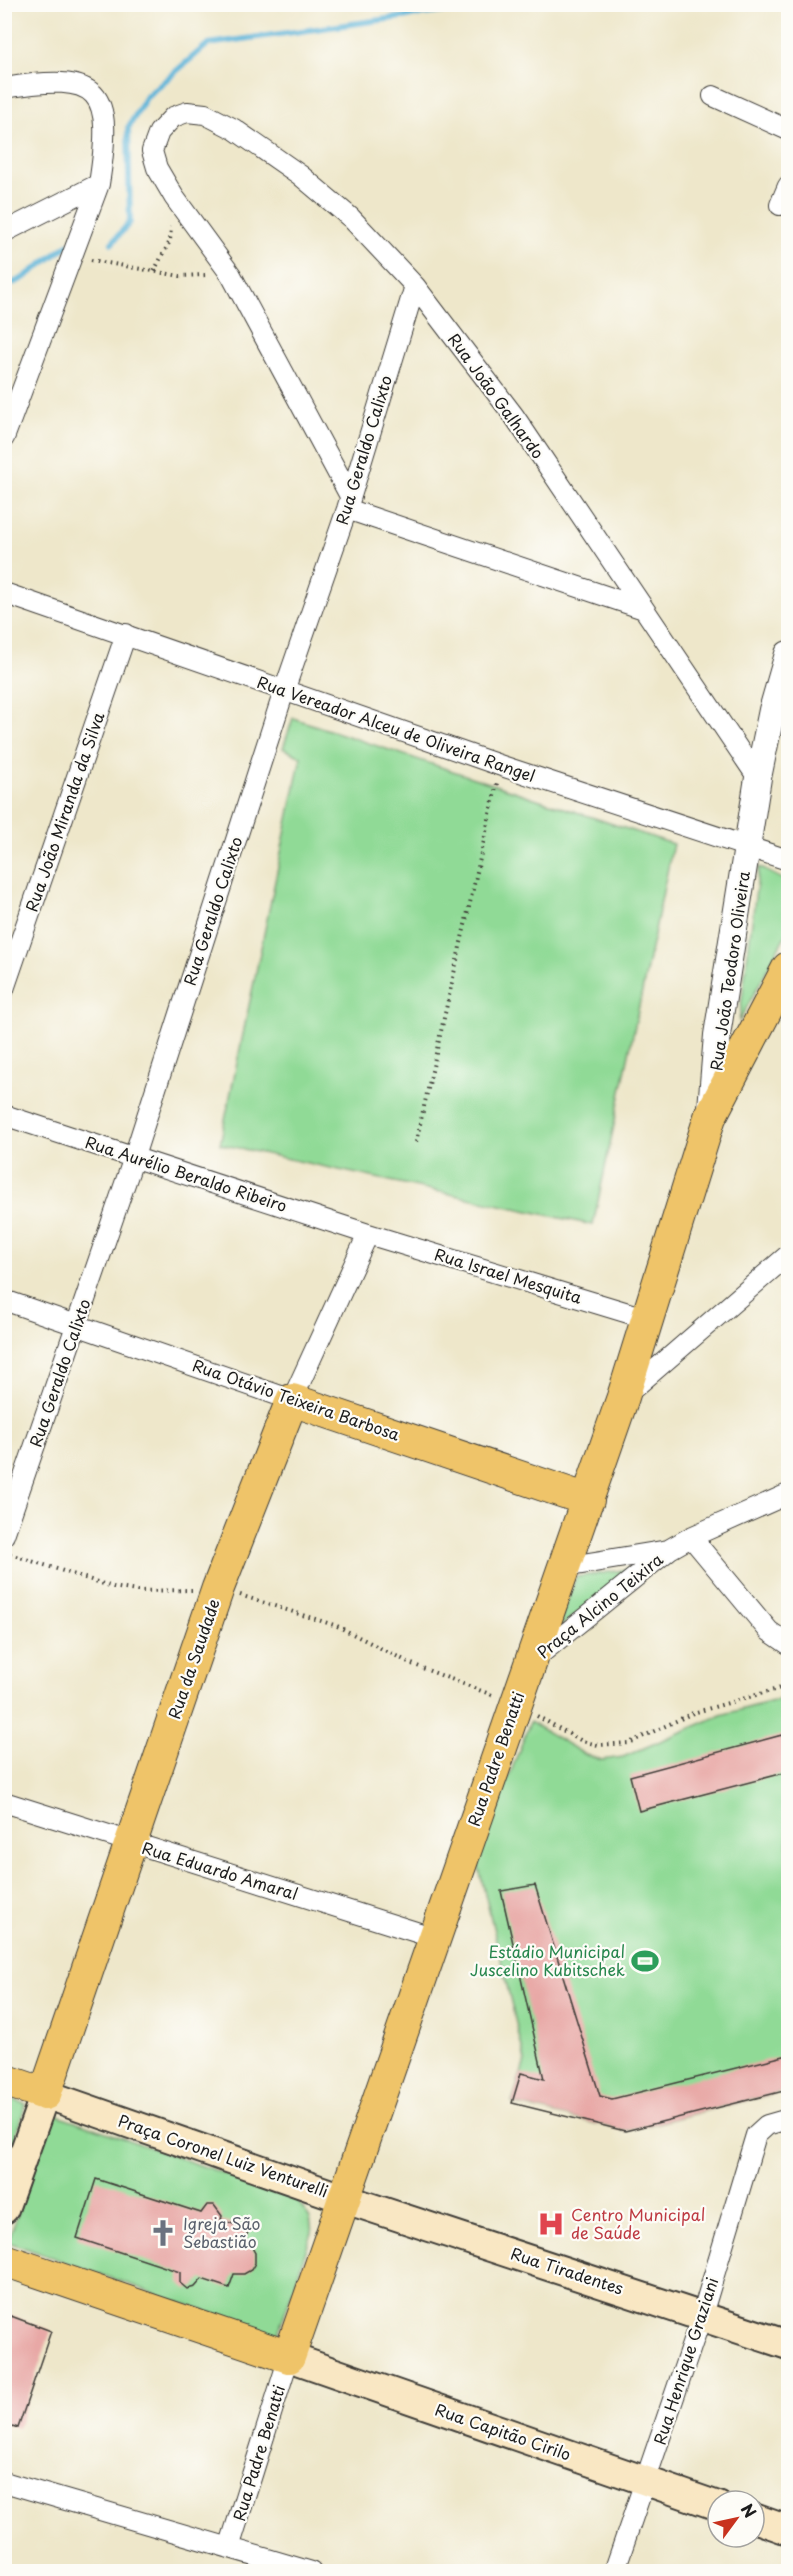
<svg xmlns="http://www.w3.org/2000/svg" width="793" height="2576" viewBox="0 0 793 2576" font-family="'Playpen Sans',sans-serif">
<style>
.green{fill:#90da96;stroke:#567b59;stroke-width:1.5}
.lines{fill:none;stroke-linecap:round;stroke-linejoin:round}
.stream{stroke:#5ab2d7;stroke-width:6}
.building{fill:#e8a8a6}
.minor-casing{stroke:#3c3a36;stroke-width:22}
.tertiary-casing{stroke:#3c3a36;stroke-width:28}
.secondary-casing{stroke:#3c3a36;stroke-width:32}
.primary-casing{stroke:#3c3a36;stroke-width:34}
.path{stroke:#3c3a36;stroke-width:4;stroke-dasharray:1.5 4.5;stroke-linecap:butt}
.minor{stroke:#fff;stroke-width:20}
.tertiary{stroke:#fff;stroke-width:26}
.secondary{stroke:#f9e7c3;stroke-width:28}
.primary{stroke:#efc469;stroke-width:32}
.labels{text-anchor:middle;stroke-width:4.5;stroke-linejoin:round;paint-order:stroke}
.street-label{font-size:16px;fill:#1c1c1c;stroke:#fdfcf7}
.leisure-label{font-size:16px;fill:#27864d;stroke:#fdfcf7;text-anchor:end}
.health-label{font-size:16px;fill:#be3a42;stroke:#fdfcf7;text-anchor:start}
.worship-label{font-size:16px;fill:#5b616d;stroke:#fdfcf7;text-anchor:start}
</style>
<rect width="100%" height="100%" fill="#fdfcf7"/>
<filter id="ink" filterUnits="userSpaceOnUse"><feTurbulence type="fractalNoise" baseFrequency=".0167" numOctaves="2"/><feDisplacementMap in="SourceGraphic" scale="12" xChannelSelector="R" yChannelSelector="G"/><feConvolveMatrix kernelMatrix="1 2 1 2 8 2 1 2 1" color-interpolation-filters="sRGB"/></filter>
<filter id="wash" filterUnits="userSpaceOnUse"><feTurbulence type="fractalNoise" baseFrequency=".008" numOctaves="4" result="noise"/><feDisplacementMap in="SourceGraphic" scale="24" xChannelSelector="R" yChannelSelector="G"/><feGaussianBlur stdDeviation="1.35" result="paint"/><feColorMatrix in="noise" values="0 0 0 0 0 0 0 0 0 0 0 0 0 0 0 0 0 1.4 0 .05"/><feComposite in="paint" operator="in"/></filter>
<g filter="url(#wash)">
<rect width="100%" height="100%" fill="#eee7ca"/>
<path class="green" d="M293,718L673,844L593,1225L220,1144L301,757L283,748Z
M759,867L788,882V930L739,1022Z
M637,1568L557,1629L576,1577Z
M788,1697V2090L625,2131L512,2103L525,2061L477,1860L530,1722L586,1755L602,1760L623,1757L721,1715Z
M5,2097L26,2104L5,2166Z
M52,2113L296,2199L310,2218L312,2233L277,2336L8,2242Z"/>
<g class="lines">
<path class="stream" d="M112,243L130,222L128,128L147,96L208,44L495,4
M4,287L22,279L68,245"/>
</g>
<g id="blocks">
<path class="building" d="M782,1735L788,1757V1772L639,1811L630,1776Z
M535,1885L600,2096L612,2099L788,2055V2090L625,2131L512,2103L521,2073L544,2079L501,1891Z
M96,2179L201,2213L207,2205H214L222,2216L221,2220L249,2229L244,2242L251,2246L255,2253V2263L251,2270L244,2274H234L229,2288L202,2279L195,2287L187,2289L180,2283V2272L77,2238Z
M11,2316L51,2331L18,2428L4,2423V2335Z"/>
</g>
</g>
<g filter="url(#ink)">
<use href="#blocks" fill-opacity="0" stroke="#3c3a36" stroke-width="1.5"/>
<g class="lines">
<defs>
<path id="minor" d="M4,88C101,72 114,89 99,184L4,438
M713,96L788,130
M780,205L788,186
M4,232L99,184
M350,496L231,275L174,197L157,168L152,151L159,132L173,117L187,112L205,114L234,129L300,175L351,218L415,286L514,416L758,778
M347,509L641,608
M4,593L502,766L788,860
M4,989L126,634
M4,1115L368,1234L648,1319
M4,1300L292,1400L368,1234
M627,1394L788,1255
M4,1535L130,1169L284,691L347,509L415,286
M691,1537L769,1631L788,1644
M564,1567L668,1550
M533,1660L670,1549L691,1537L788,1494
M4,1802L435,1938
M4,2482L312,2572
M229,2548L289,2357
M614,2572L702,2315L756,2135L767,2125L788,2119"/>
<path id="tertiary" d="M711,1108L717,1035L758,778L772,710L788,654"/>
<path id="secondary" d="M4,2209L45,2094L345,2199L788,2345
M289,2357L718,2506
M754,2518L788,2530"/>
<path id="primary" d="M4,2080L45,2094L218,1588L292,1400L588,1500
M4,2260L289,2357L623,1397L710,1117L788,968"/>
</defs>
<use href="#minor" class="minor-casing"/>
<use href="#tertiary" class="tertiary-casing"/>
<use href="#secondary" class="secondary-casing"/>
<use href="#primary" class="primary-casing"/>
<path class="path" d="M91,260L180,276L208,275
M154,271L170,241L171,227
M416,1142L497,783
M10,1554L113,1587L137,1591L192,1590
M240,1595L337,1626L412,1664L492,1695
M537,1716L582,1741L598,1745L629,1743L693,1713L788,1686"/>
<use href="#minor" class="minor"/>
<use href="#tertiary" class="tertiary"/>
<use href="#secondary" class="secondary"/>
<use href="#primary" class="primary"/>
</g>
</g>
<defs>
<symbol id="stadium-bare" viewBox="-9 -9 18 18"><path d="M0-5a6.5 5 0 1 0 0 10a6.5 5 0 1 0 0-10ZM-3.5-1.8h7v3.6h-7Z" fill="#2e9e5b" stroke="#fdfcf7" stroke-width="2.5" paint-order="stroke"/></symbol>
<symbol id="hospital-bare" viewBox="-9 -9 18 18"><path d="M-5-5h3v3.5h4V-5h3V5h-3V1.5h-4V5h-3Z" fill="#e0444e" stroke="#fdfcf7" stroke-width="2.5" paint-order="stroke"/></symbol>
<symbol id="church-bare" viewBox="-9 -9 18 18"><path d="M-1.2-6h2.4v3.5h3.3v2.4h-3.3V6h-2.4V-.1h-3.3v-2.4h3.3Z" fill="#6b7280" stroke="#fdfcf7" stroke-width="2.5" paint-order="stroke"/></symbol>
</defs>
<g fill-rule="evenodd">
<use href="#stadium-bare" x="626" y="1942" width="38" height="38"/>
<use href="#hospital-bare" x="532" y="2205" width="38" height="38"/>
<use href="#church-bare" x="144" y="2214" width="38" height="38"/>
</g>
<g class="labels">
<g class="street-label">
<text transform="translate(496 396) rotate(54)" y="6">Rua João Galhardo</text>
<text transform="translate(364 450) rotate(-73)" y="6">Rua Geraldo Calixto</text>
<text transform="translate(396 729) rotate(19)" y="6">Rua Vereador Alceu de Oliveira Rangel</text>
<text transform="translate(65 812) rotate(-71)" y="6">Rua João Miranda da Silva</text>
<text transform="translate(213 911) rotate(-72)" y="6">Rua Geraldo Calixto</text>
<text transform="translate(730 971) rotate(-82)" y="6">Rua João Teodoro Oliveira</text>
<text transform="translate(186 1174) rotate(18)" y="6">Rua Aurélio Beraldo Ribeiro</text>
<text transform="translate(508 1276) rotate(17)" y="6">Rua Israel Mesquita</text>
<text transform="translate(60 1373) rotate(-71)" y="6">Rua Geraldo Calixto</text>
<text transform="translate(296 1400) rotate(19)" y="6">Rua Otávio Teixeira Barbosa</text>
<text transform="translate(600 1606) rotate(-39)" y="6">Praça Alcino Teixira</text>
<text transform="translate(194 1659) rotate(-71)" y="6">Rua da Saudade</text>
<text transform="translate(496 1759) rotate(-71)" y="6">Rua Padre Benatti</text>
<text transform="translate(220 1871) rotate(17)" y="6">Rua Eduardo Amaral</text>
<text transform="translate(223 2156) rotate(19)" y="6">Praça Coronel Luiz Venturelli</text>
<text transform="translate(567 2271) rotate(18)" y="6">Rua Tiradentes</text>
<text transform="translate(686 2361) rotate(-72)" y="6">Rua Henrique Graziani</text>
<text transform="translate(503 2432) rotate(19)" y="6">Rua Capitão Cirilo</text>
<text transform="translate(259 2453) rotate(-73)" y="6">Rua Padre Benatti</text>
</g>
<g class="leisure-label">
<text x="625" y="1958">Estádio Municipal<tspan x="625" dy="18">Juscelino Kubitschek</tspan></text>
</g>
<g class="health-label">
<text x="571" y="2221">Centro Municipal<tspan x="571" dy="18">de Saúde</tspan></text>
</g>
<g class="worship-label">
<text x="183" y="2230">Igreja São<tspan x="183" dy="18">Sebastião</tspan></text>
</g>
</g>
<rect width="793" height="2576" fill="none" stroke="#fdfcf7" stroke-width="24"/>
<g transform="translate(736 2519) rotate(57)"><circle r="28" fill="#fdfcf7" stroke="#a3a29f" stroke-width="1.5"/>
<path d="M0-4.5L10 22L0 15L-10 22Z" fill="#c8321e"/>
<text y="-9" font-size="16" font-weight="bold" text-anchor="middle" fill="#1c1c1c">N</text>
</g>
</svg>
